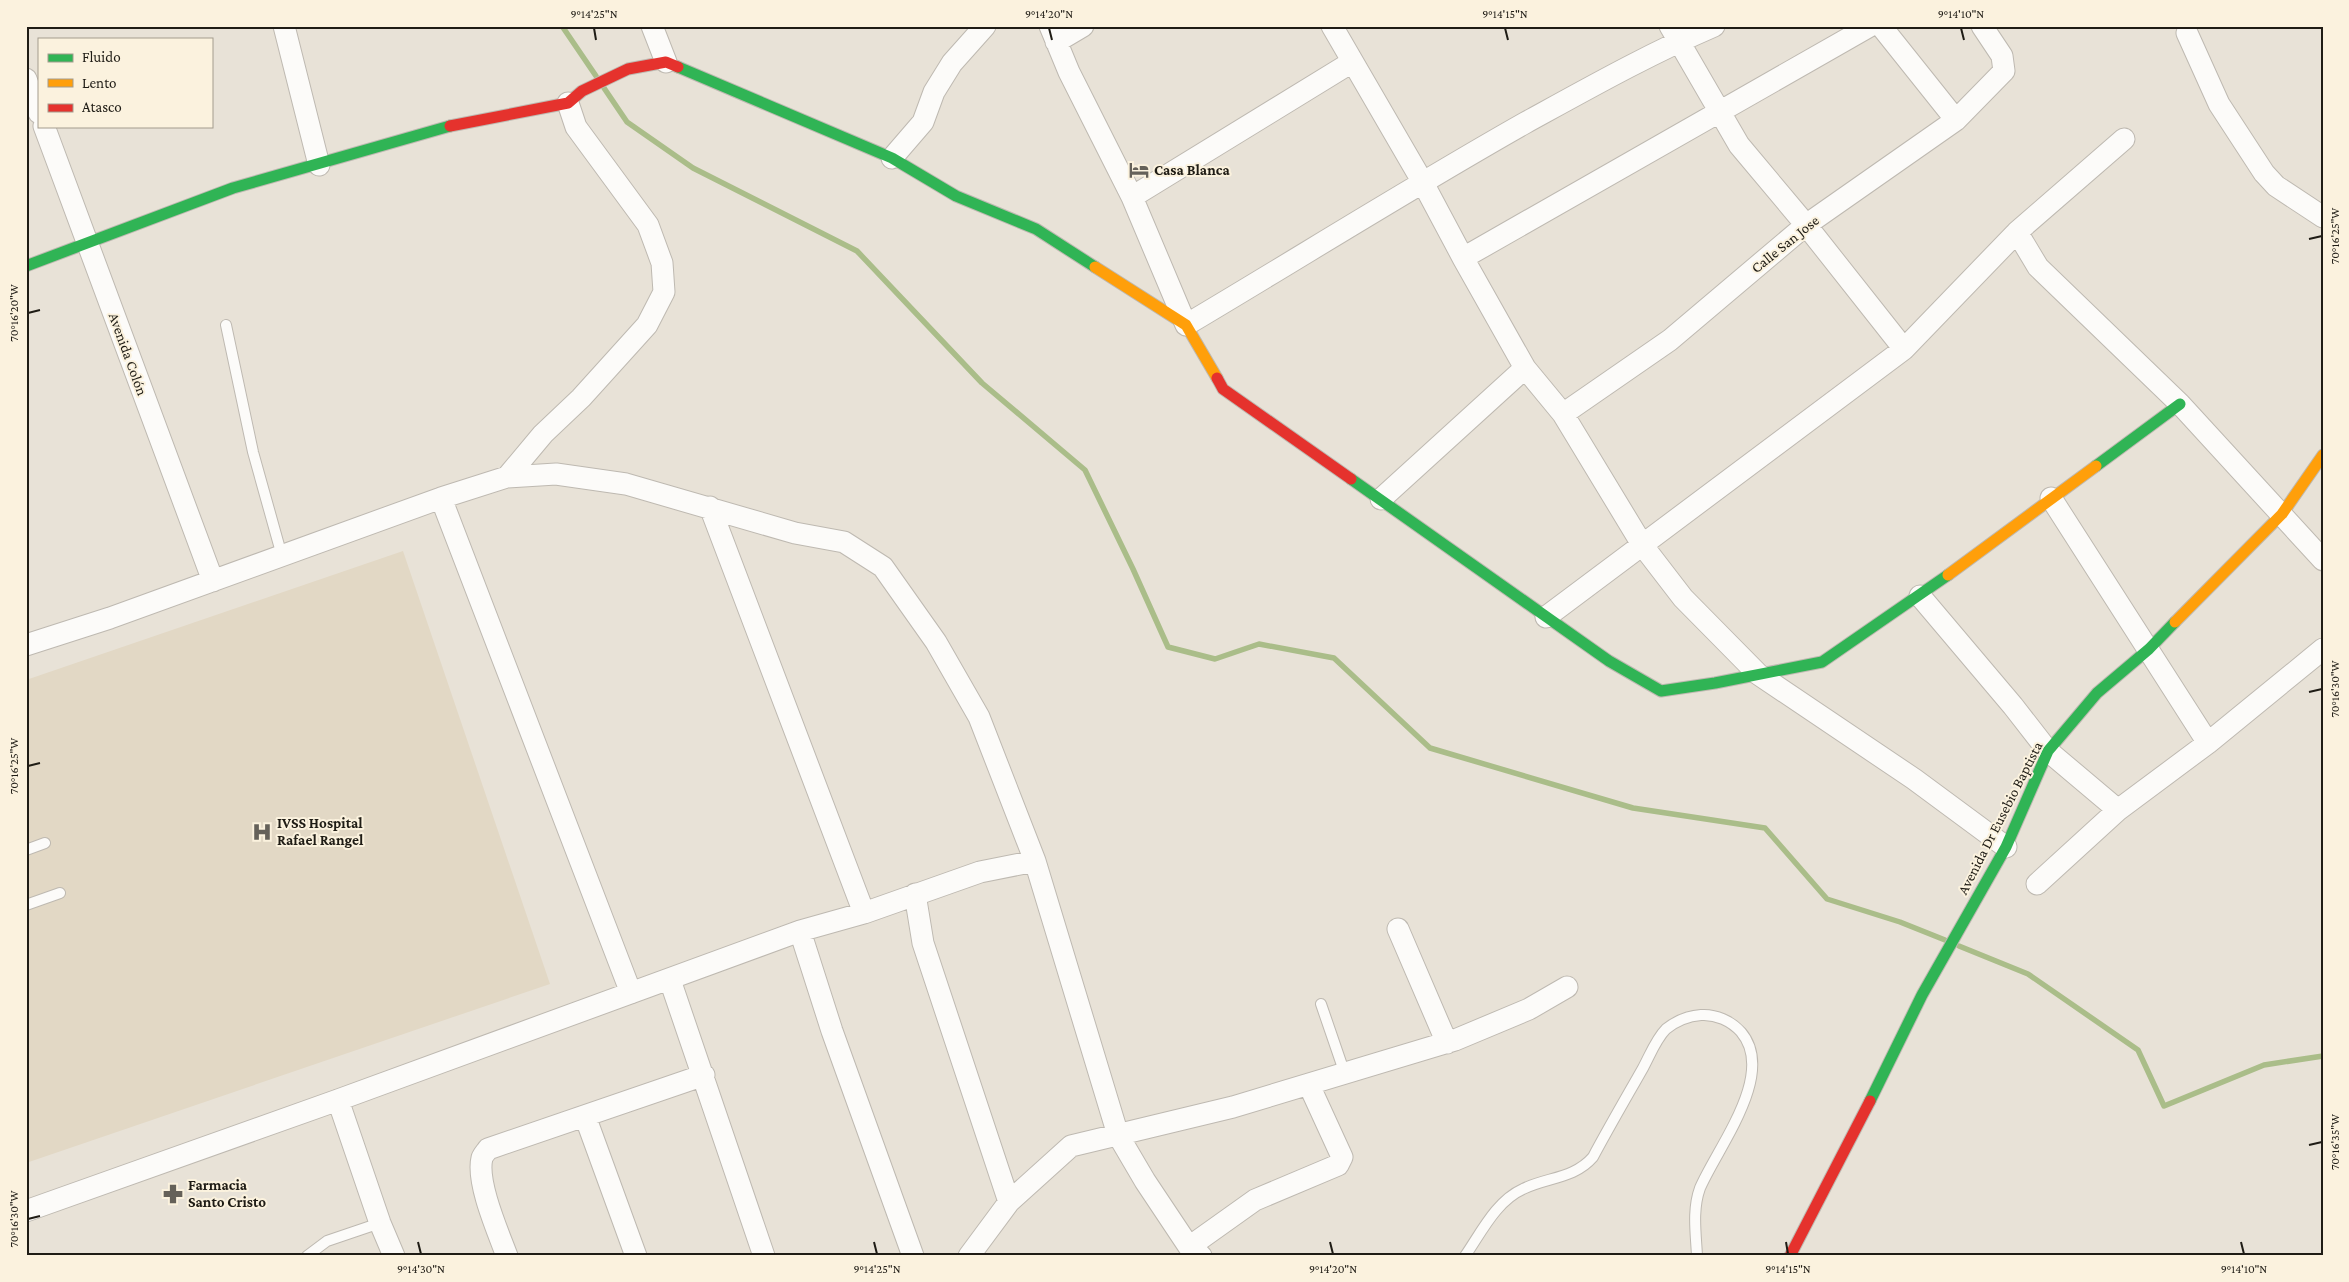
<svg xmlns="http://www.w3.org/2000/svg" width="2349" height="1282" viewBox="0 0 2349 1282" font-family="'Crimson Pro',serif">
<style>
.built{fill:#e2d8c5}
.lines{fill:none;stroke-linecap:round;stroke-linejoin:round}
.stream{stroke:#aabd89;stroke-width:5.5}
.lane-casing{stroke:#beb9b1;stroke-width:12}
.street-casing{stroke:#beb9b1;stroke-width:23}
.fast-casing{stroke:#beb9b1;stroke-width:13}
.slow-casing{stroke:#beb9b1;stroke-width:13}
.jam-casing{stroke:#beb9b1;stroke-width:13}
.lane{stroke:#fcfbf9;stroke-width:10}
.street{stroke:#fcfbf9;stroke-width:21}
.fast{stroke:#30b455;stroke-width:11}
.slow{stroke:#ff9f0a;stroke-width:11}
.jam{stroke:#e5322d;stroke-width:11}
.ticks{fill:none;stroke:#1f1c15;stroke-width:2}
.labels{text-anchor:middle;stroke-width:4;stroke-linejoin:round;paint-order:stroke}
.poi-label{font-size:15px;font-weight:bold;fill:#1f1c15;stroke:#fbf2de;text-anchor:start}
.street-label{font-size:15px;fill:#1f1c15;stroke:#fbf2de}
.neatline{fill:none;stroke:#1f1c15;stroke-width:2}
.ticks-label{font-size:12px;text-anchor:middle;fill:#1f1c15}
</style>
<rect width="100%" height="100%" fill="#e8e2d7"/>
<path class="built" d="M403,551L550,984L26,1163V680Z"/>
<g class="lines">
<path class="stream" d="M562,26L596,76
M604,88L627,122L693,168L857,251L982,383L1085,470L1133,569L1168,647L1215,659L1259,644L1334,658L1430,748L1633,808L1765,828L1827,899L1900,922L1945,940
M1959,946L2028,974L2138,1050L2164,1106L2264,1065L2323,1056"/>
<defs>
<path id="lane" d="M226,325L253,452L282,556
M26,850L45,843
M26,905L60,893
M1321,1004L1345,1074
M307,1256L327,1241L380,1223
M1465,1256C1481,1233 1496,1201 1523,1189C1547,1177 1574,1179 1593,1157C1609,1127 1626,1098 1643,1068C1650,1055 1656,1039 1666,1029C1676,1021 1688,1016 1701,1015C1716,1014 1731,1021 1741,1032C1777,1074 1717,1148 1700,1188C1692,1210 1696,1234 1697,1256"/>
<path id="street" d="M284,26L319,165
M652,26L666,62
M1050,26L1069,72L1132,197L1186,325C1299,258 1410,188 1525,123C1587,89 1649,54 1714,26
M1332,26L1422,181L1463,258L1525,368L1563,414L1643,546L1683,598L1758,674L1914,779L2006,847
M1670,26L1739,145L1806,225L1904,349
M1881,26L1956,120
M2187,33L2219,104L2264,173L2276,186L2323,217
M1056,42L1083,26
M26,79L39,113
M44,126L213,581
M892,158L923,122L934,92L952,63L985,26
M1132,197L1352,62
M2017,232L2038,267L2180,404L2323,560
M1463,258L1870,26
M1563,414L1670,340L1806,225L1956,120L2004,71L2002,56L1982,26
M507,477L543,434L581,398L647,325L664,292L662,263L648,225L576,127L568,103
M441,498L631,993
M2051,498L2208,743
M1381,499L1525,368
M710,507L864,913
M1920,596L2013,706L2048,751L2118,810
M1546,617L1904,349L2017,232L2124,139
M26,645L110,618L441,498L507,477L556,474L626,484L795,533L844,542L883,567L936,642L979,717L1035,861L1118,1135L1145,1181L1189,1247L1201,1256
M2037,884L2118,810L2208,743L2323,649
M915,894L923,943L1009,1202
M1398,929L1447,1043
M800,931L832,1031L913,1256
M670,980L764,1256
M338,1100L380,1223L394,1256
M585,1116L636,1256
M26,1211L338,1100L800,931L864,913L980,872L1035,861
M1189,1247L1255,1200L1338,1165L1342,1157L1309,1085
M507,1256C498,1232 476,1182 482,1158C483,1155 486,1152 488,1149L704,1075
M969,1256L1009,1202L1071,1146L1233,1107L1455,1040L1529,1009L1567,987"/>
<path id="fast" d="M678,67L892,158L956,196L1036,229L1095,267
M26,266L233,188L450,126
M2096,466L2180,404
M1351,479L1609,661L1661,691L1715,683L1822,662L1948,575
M1870,1101L1922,995L2006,847L2048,751L2097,693L2149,649L2175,622"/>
<path id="slow" d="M1095,267L1186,325L1217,378
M1948,575L2096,466
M2175,622L2282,514L2323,455"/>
<path id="jam" d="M450,126L568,103L582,91L628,69L666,62L678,67
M1217,378L1223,389L1351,479
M1790,1256L1870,1101"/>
</defs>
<use href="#lane" class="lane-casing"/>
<use href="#street" class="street-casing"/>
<use href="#fast" class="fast-casing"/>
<use href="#slow" class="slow-casing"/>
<use href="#jam" class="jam-casing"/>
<use href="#lane" class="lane"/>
<use href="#street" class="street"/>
<use href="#fast" class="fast"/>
<use href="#slow" class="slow"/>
<use href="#jam" class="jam"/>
</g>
<path class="ticks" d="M594,28L596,40M1049,28L1052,40M1505,28L1508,40M1961,28L1964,40M2309,239L2322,236M28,313L40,310M2309,692L2322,689M28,766L40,763M2309,1145L2322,1142M28,1219L40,1216M418,1242L421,1254M874,1242L877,1254M1330,1242L1333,1254M1786,1242L1788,1254M2241,1242L2244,1254"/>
<defs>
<symbol id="hotel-bare" viewBox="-9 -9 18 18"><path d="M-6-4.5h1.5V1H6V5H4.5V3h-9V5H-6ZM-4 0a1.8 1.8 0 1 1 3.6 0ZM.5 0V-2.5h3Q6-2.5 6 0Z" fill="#656159" stroke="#fbf2de" stroke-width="2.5" paint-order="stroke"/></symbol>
<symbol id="hospital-bare" viewBox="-9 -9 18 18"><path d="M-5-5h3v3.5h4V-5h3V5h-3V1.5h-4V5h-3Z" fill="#656159" stroke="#fbf2de" stroke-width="2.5" paint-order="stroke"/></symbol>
<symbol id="pharmacy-bare" viewBox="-9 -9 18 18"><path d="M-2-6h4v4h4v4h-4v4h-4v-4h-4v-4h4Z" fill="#656159" stroke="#fbf2de" stroke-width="2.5" paint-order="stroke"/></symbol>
</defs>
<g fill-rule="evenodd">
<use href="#hotel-bare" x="1125" y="156" width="28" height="28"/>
<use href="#hospital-bare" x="248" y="818" width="28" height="28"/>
<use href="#pharmacy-bare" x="159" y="1180" width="28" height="28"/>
</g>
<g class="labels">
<g class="poi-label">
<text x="1154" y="175">Casa Blanca</text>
<text x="277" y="828">IVSS Hospital<tspan x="277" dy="17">Rafael Rangel</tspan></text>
<text x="188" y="1190">Farmacia<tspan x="188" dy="17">Santo Cristo</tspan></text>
</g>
<g class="street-label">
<text transform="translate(1785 244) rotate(-39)" y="5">Calle San Jose</text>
<text transform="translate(128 354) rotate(70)" y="5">Avenida Colón</text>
<text transform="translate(2000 818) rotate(-63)" y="5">Avenida Dr Eusebio Baptista</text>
</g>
</g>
<rect width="2349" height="1282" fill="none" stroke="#fbf2de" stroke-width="55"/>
<rect x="38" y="38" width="175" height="90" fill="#fbf2de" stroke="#a39c8e"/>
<rect x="48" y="54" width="25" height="8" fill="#30b455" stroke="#a39c8e"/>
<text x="82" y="62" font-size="15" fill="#1f1c15">Fluido</text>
<rect x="48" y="79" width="25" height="8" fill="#ff9f0a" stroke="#a39c8e"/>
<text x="82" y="88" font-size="15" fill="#1f1c15">Lento</text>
<rect x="48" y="104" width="25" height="8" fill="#e5322d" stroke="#a39c8e"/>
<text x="82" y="112" font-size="15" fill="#1f1c15">Atasco</text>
<rect x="28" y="28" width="2294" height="1226" class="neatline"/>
<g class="ticks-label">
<text x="594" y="18">9°14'25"N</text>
<text x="1049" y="18">9°14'20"N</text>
<text x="1505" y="18">9°14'15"N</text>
<text x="1961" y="18">9°14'10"N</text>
<text transform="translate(2335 236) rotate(-90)" y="4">70°16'25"W</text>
<text transform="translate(14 313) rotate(-90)" y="4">70°16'20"W</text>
<text transform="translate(2335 689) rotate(-90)" y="4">70°16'30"W</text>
<text transform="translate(14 766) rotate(-90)" y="4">70°16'25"W</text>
<text transform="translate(2335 1142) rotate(-90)" y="4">70°16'35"W</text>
<text transform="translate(14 1219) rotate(-90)" y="4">70°16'30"W</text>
<text x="421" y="1273">9°14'30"N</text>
<text x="877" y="1273">9°14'25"N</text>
<text x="1333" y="1273">9°14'20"N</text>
<text x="1788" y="1273">9°14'15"N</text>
<text x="2244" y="1273">9°14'10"N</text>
</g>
</svg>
